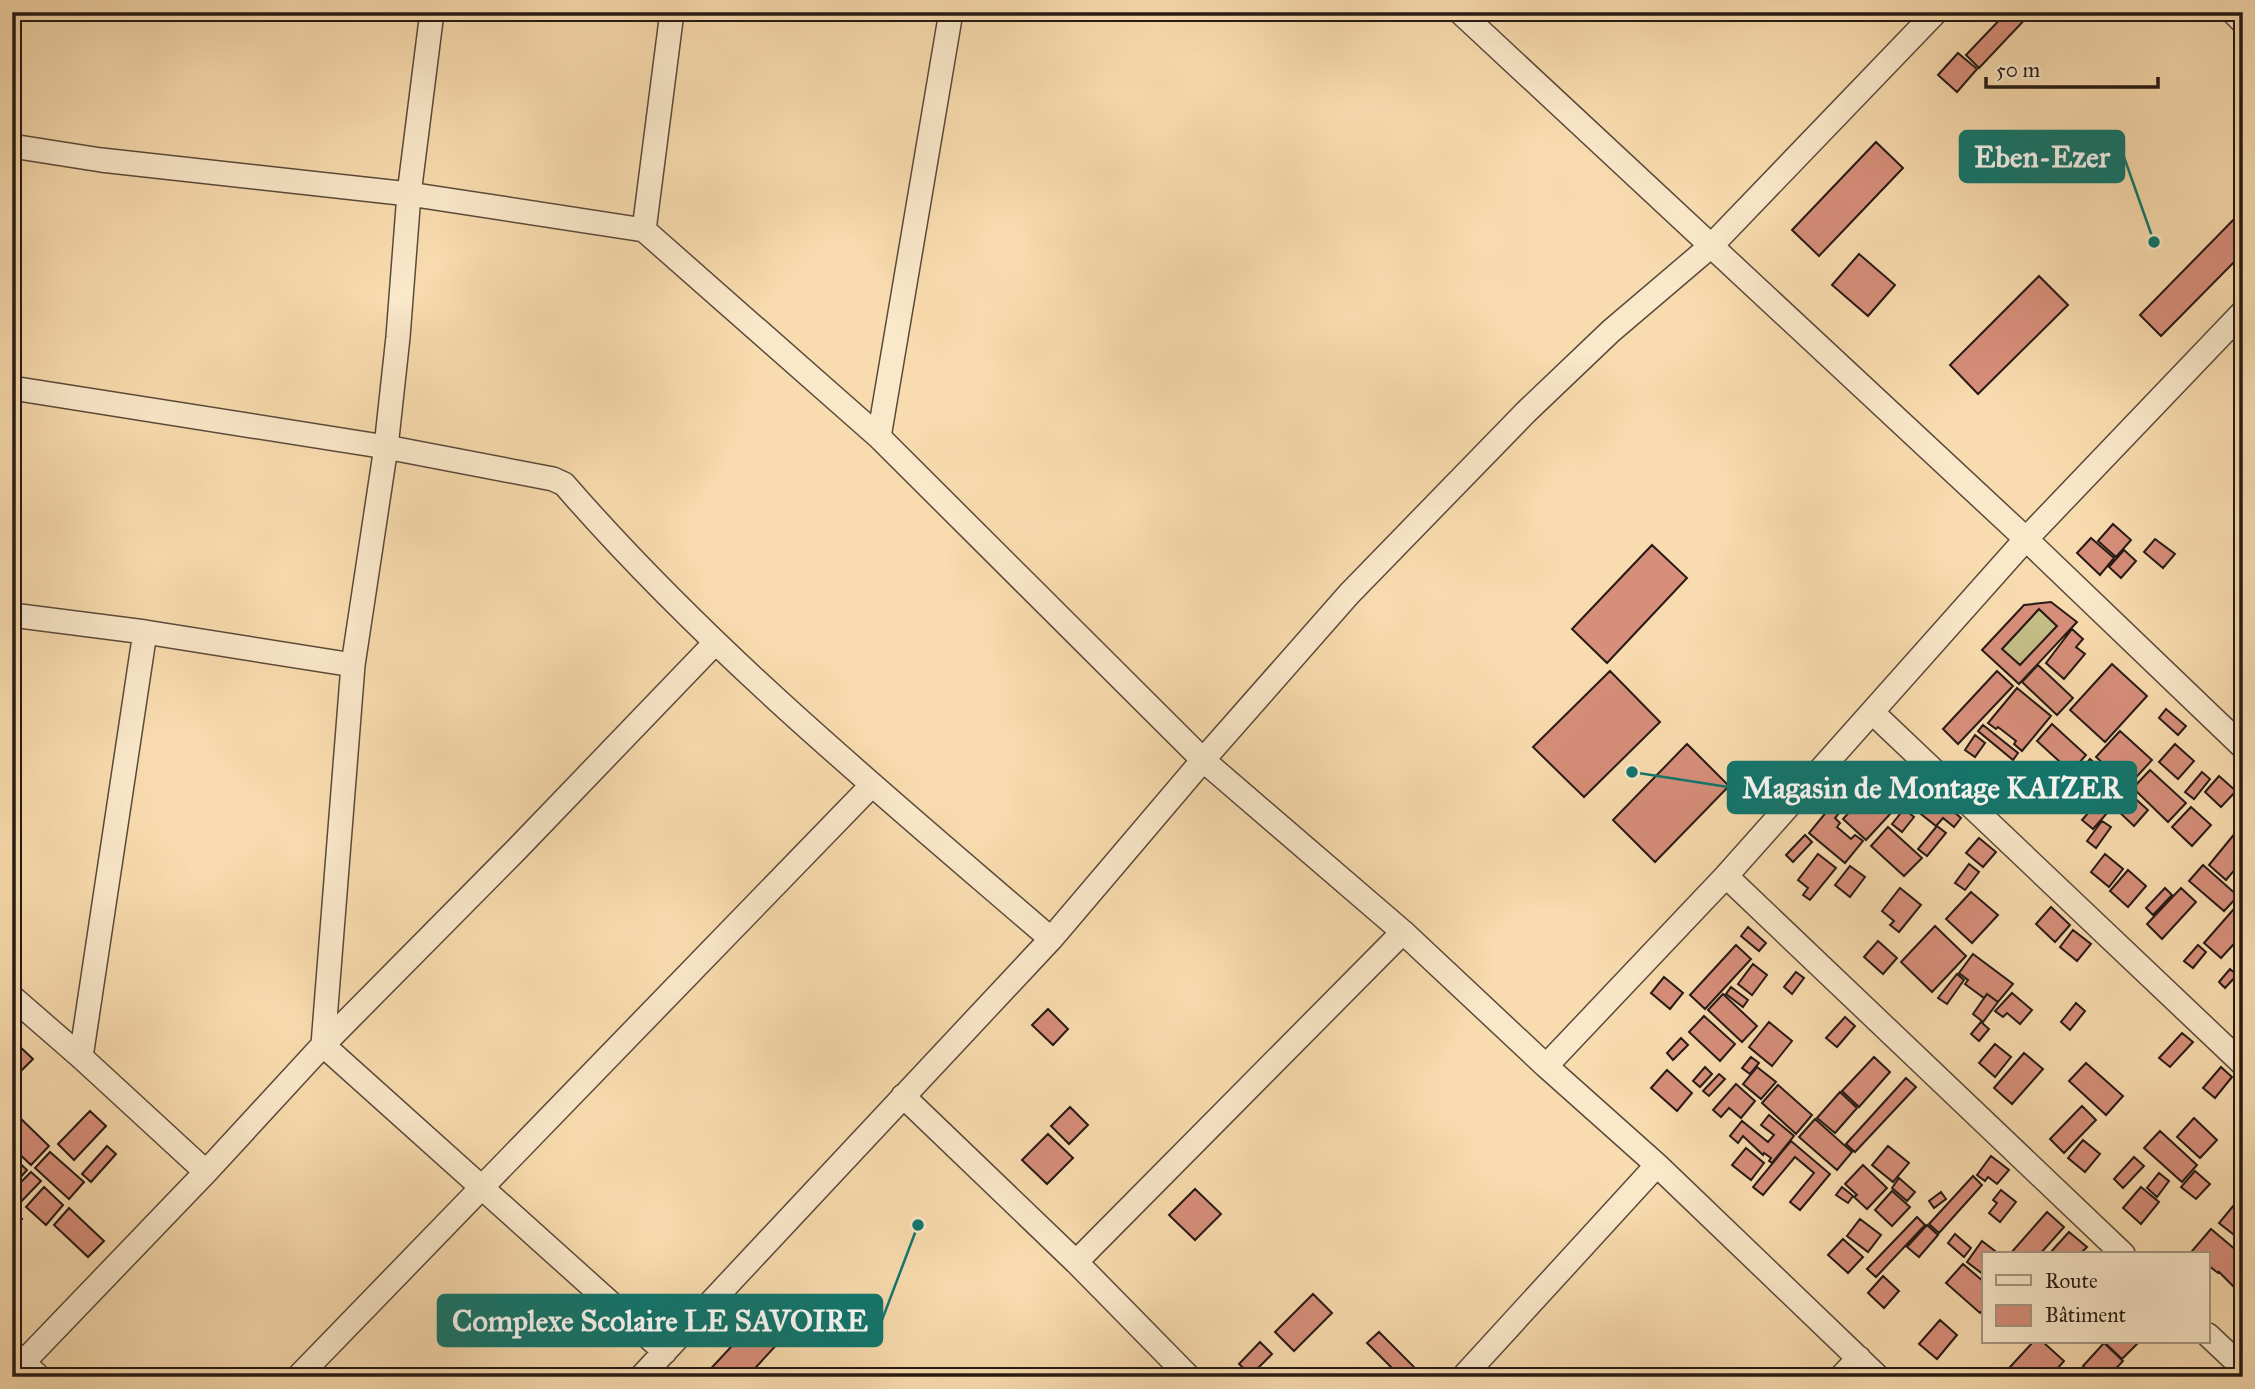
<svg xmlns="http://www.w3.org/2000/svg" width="2255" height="1389" viewBox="0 0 2255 1389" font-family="'IM FELL Great Primer',serif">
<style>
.green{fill:#c3be86;stroke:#746c4d;stroke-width:2}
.building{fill:#d78e7a;stroke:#261a14;stroke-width:2;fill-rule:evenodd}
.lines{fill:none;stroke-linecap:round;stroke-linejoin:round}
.minor-casing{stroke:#5a4a3a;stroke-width:26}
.minor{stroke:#fae8ca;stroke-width:23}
.leader{fill:none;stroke:#0f766e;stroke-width:2.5}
.callout-dot{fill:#0f766e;stroke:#fae8ca;stroke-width:2.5}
.callout{fill:#0f766e;stroke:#0f766e;stroke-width:2.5}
.callout-label{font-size:30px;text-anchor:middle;font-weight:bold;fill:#fff}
</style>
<rect width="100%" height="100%" fill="#f8dbae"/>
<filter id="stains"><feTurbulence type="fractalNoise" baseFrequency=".00286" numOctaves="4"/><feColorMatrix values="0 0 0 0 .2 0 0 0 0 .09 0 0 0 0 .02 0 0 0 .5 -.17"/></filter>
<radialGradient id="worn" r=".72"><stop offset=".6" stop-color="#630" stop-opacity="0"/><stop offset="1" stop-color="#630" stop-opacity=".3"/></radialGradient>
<path class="green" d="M2039,609L2057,626L2020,665L2002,649Z"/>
<path class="building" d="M2007,12H2032L1979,68L1966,55Z
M1958,53L1977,69L1957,92L1938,75Z
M1876,142L1903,168L1819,256L1792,230Z
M2243,210V253L2161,336L2140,315Z
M1859,254L1895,285L1868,316L1832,285Z
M2039,276L2068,305L1978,394L1950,365Z
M2113,524L2131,540L2116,557L2098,541Z
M2091,538L2114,558L2100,575L2077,553Z
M2155,539L2175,554L2163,568L2144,552Z
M1652,545L1687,578L1607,663L1572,629Z
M2124,550L2136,561L2121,578L2109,567Z
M2051,602L2077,622L2019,684L1982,650L2024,605ZM2039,609L2057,626L2020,665L2002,649Z
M2072,629L2083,639L2076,647L2085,654L2064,679L2046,663Z
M2112,664L2147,696L2105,742L2070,710Z
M2038,665L2073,698L2057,715L2022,682Z
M1610,671L1660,722L1584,797L1533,747Z
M1997,671L2013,686L1958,744L1943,729Z
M2017,688L2051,716L2022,751L2014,744L2016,741L1998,727L1996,729L1988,723Z
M2166,709L2186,726L2178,735L2159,718Z
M2052,724L2086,755L2071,772L2037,741Z
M1983,725L2018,753L2013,760L1978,731Z
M2120,731L2152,760L2128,786L2096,757Z
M1975,735L1985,743L1975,757L1965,750Z
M1687,744L1729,786L1655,862L1613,820Z
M2175,744L2194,761L2178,779L2159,762Z
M2090,759L2105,772L2089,790L2075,777Z
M1894,763L1917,785L1866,840L1843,819Z
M2150,770L2186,803L2168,822L2133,788Z
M2202,772L2210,779L2194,799L2185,792Z
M2219,776L2236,791L2221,807L2205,792Z
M1926,788L1961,818L1954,827L1943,818L1936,826L1911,806Z
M1845,790L1853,796L1835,818L1840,823L1837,827L1851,839L1855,835L1863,841L1845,863L1809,833L1828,810L1821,804L1833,791L1839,797Z
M2130,794L2148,810L2134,826L2116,809Z
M2097,803L2108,812L2093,829L2082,820Z
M2191,807L2211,825L2192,846L2172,827Z
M1904,809L1914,817L1902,832L1892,824Z
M2102,821L2111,827L2096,848L2087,841Z
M1937,826L1946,833L1927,856L1918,849Z
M1888,827L1922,858L1904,876L1871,846Z
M2236,832L2243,838V860L2226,880L2209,865Z
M1805,835L1812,842L1793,862L1786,855Z
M1979,838L1996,852L1983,867L1966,853Z
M1818,854L1836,868L1810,900L1803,895L1808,888L1798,880Z
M2105,854L2123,869L2109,887L2091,872Z
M1969,864L1979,872L1965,890L1955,883Z
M2203,865L2238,896L2224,911L2189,881Z
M1850,866L1865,877L1850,897L1835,885Z
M2128,870L2146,886L2128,907L2110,891Z
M1900,888L1921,905L1899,932L1890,925L1894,921L1882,911Z
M2165,888L2172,895L2153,915L2146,908Z
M2181,888L2196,902L2162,939L2147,924Z
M1971,892L1998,915L1972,943L1946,919Z
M2240,902L2243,905V934L2221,958L2204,943Z
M2051,907L2070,925L2055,942L2036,924Z
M1935,926L1966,956L1932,992L1901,962Z
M1748,927L1766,943L1759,951L1741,936Z
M2073,930L2091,944L2077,961L2060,947Z
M1878,941L1897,958L1883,974L1864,957Z
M1736,945L1751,959L1705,1009L1690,995Z
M2198,945L2206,952L2193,968L2184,961Z
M1973,954L2013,984L1998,1002L1987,994L1984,998L1965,984L1968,980L1959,973Z
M1753,964L1767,975L1752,995L1738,984Z
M2230,969L2237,975L2225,988L2219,982Z
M1796,972L1804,978L1792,994L1784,987Z
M1957,974L1964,980L1947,1004L1938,998Z
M1664,977L1683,993L1670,1009L1651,993Z
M1731,987L1748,1000L1743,1007L1726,994Z
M2012,993L2032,1010L2020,1024L2007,1013L2003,1017L1995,1011Z
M1723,994L1757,1026L1742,1042L1708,1010Z
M1987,994L1998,1002L1983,1022L1973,1014Z
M2076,1003L2085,1011L2070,1030L2061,1022Z
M1048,1009L1068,1029L1053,1045L1032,1025Z
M1704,1016L1735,1044L1720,1061L1689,1032Z
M1845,1017L1855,1026L1837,1047L1826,1038Z
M1769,1022L1792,1041L1772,1066L1749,1047Z
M1981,1022L1989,1029L1979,1041L1971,1034Z
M2182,1033L2193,1042L2170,1067L2159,1058Z
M1681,1038L1688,1045L1673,1060L1667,1053Z
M17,1044L33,1059L12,1080V1049Z
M1995,1044L2011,1057L1995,1077L1979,1063Z
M2024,1053L2043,1069L2012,1104L1994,1088Z
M1751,1057L1759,1063L1750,1074L1742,1068Z
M1874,1057L1890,1072L1859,1107L1842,1091Z
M2086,1063L2123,1096L2106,1115L2069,1081Z
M1705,1067L1712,1074L1700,1087L1693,1081Z
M1757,1067L1776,1082L1761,1099L1743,1084Z
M2221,1067L2232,1077L2215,1098L2203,1088Z
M1667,1070L1692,1093L1677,1111L1651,1088Z
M1719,1074L1725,1079L1709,1096L1703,1091Z
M1906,1078L1916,1087L1855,1152L1846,1144Z
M1736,1084L1755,1101L1741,1118L1729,1108L1721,1117L1713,1110Z
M1778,1085L1812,1115L1796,1134L1762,1103Z
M1840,1092L1857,1108L1835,1133L1817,1118Z
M2082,1106L2096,1120L2064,1153L2050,1139Z
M1070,1107L1088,1125L1069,1144L1051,1126Z
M90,1111L106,1126L74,1160L58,1144Z
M17,1115L49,1146L31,1165L12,1147V1120Z
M1769,1115L1794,1136L1772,1163L1769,1161L1771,1158L1764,1153L1763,1155L1743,1136L1738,1143L1730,1136L1742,1121L1768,1142L1774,1135L1761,1125Z
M2194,1118L2217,1140L2200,1158L2177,1137Z
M1815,1119L1852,1152L1837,1170L1799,1137Z
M2160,1131L2197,1165L2182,1182L2144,1148Z
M1048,1134L1073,1158L1047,1184L1022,1160Z
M2083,1140L2100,1154L2085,1172L2068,1158Z
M1791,1141L1830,1174L1800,1210L1790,1202L1814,1173L1795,1157L1763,1195L1753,1187Z
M107,1146L116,1154L91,1182L82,1174Z
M1888,1146L1909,1163L1893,1182L1872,1165Z
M1746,1148L1764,1163L1751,1180L1732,1165Z
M50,1152L84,1182L69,1199L35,1168Z
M12,1156L27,1170L12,1187Z
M1991,1156L2009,1170L1997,1184L1988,1177L1985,1181L1977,1175Z
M2134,1157L2144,1166L2123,1188L2114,1179Z
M1863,1165L1887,1188L1867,1209L1854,1197L1857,1195L1845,1184Z
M2195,1171L2210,1184L2196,1199L2181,1187Z
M31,1172L41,1181L13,1210L22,1219L12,1229V1191Z
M2159,1173L2169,1181L2157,1197L2147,1188Z
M1973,1176L1982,1185L1939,1233L1929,1224Z
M1899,1178L1915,1192L1907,1201L1892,1188Z
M44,1187L63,1205L46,1225L26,1207Z
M1842,1187L1853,1196L1848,1203L1836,1195Z
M2141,1187L2159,1202L2141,1224L2123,1208Z
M1195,1189L1221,1214L1195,1240L1169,1215Z
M2001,1190L2016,1202L2000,1222L1989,1213L1997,1203L1993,1200Z
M1892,1191L1910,1207L1892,1226L1875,1210Z
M1941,1192L1946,1199L1934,1208L1929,1201Z
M2234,1205L2243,1212V1242L2219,1223Z
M69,1208L104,1241L88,1257L54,1225Z
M2047,1212L2064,1227L2040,1254H2010Z
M1917,1217L1925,1225L1876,1277L1867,1269Z
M1860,1219L1881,1235L1868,1252L1847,1236Z
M1927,1225L1938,1235L1919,1257L1907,1247Z
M2211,1229L2243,1256V1279L2235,1288L2219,1272L2218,1273L2208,1265L2210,1262L2208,1254H2196L2192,1251Z
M2069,1232L2087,1247L2080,1254H2049Z
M1955,1234L1971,1248L1964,1257L1948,1243Z
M1843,1239L1863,1257L1848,1273L1828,1255Z
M1982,1241L1999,1254H1984V1275L1967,1262Z
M1963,1264L1984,1282V1309L1980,1313L1946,1283Z
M1883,1276L1899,1291L1884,1308L1868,1293Z
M1313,1294L1332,1313L1294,1351L1275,1332Z
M757,1319L780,1341L747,1377H703Z
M1940,1320L1957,1335L1937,1359L1919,1344Z
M1379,1332L1418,1371L1413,1377H1401L1367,1343Z
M1260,1342L1272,1354L1251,1375L1239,1364Z
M2033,1342H2043L2064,1361L2050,1377H2021L2010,1367Z
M2104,1342H2139L2122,1359Z
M2104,1343L2123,1361L2108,1377H2095L2083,1366Z"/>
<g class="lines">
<defs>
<path id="minor" d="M432,12L409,194L398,337L386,447L353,665L323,1045L665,1352
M1460,12L2026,539L2243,747
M2233,12L2243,22
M12,146L101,160L409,194L644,230L879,437L1203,760L1403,932L1546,1066L1657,1165L1878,1377
M644,230L672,12
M12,388L386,447L553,479L564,484C710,652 883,794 1051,939
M879,437L951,12
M12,615L145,632L353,665
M1872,712L2243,1064
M1726,876L2123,1254
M12,997L81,1057L206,1172
M81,1057L145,632
M1546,1066L1726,876L2026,539L2243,312
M903,1096L1076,1262L1189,1377
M1076,1262L1403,932
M2208,1335L2243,1368
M12,1352L39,1377
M12,1374L206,1172L323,1045L517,849L715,643
M298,1377L872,785
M641,1377L1051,939L1203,760L1349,594L1526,412L1611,331L1712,245L1936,12
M1463,1377L1657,1165
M1841,1377L1859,1358"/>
</defs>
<use href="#minor" class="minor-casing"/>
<use href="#minor" class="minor"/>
</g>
<path class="leader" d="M2154 242L2124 157M1632 772L1728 787M918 1225L882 1320"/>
<g class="callout-dot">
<circle cx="2154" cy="242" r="7"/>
<circle cx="1632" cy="772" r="7"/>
<circle cx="918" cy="1225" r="7"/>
</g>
<g class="callout">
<rect x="1960" y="131" width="164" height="51" rx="7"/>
<rect x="1728" y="762" width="408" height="51" rx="7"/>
<rect x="438" y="1295" width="444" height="51" rx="7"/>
</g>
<g class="callout-label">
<text x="2042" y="167">Eben-Ezer</text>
<text x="1932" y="798">Magasin de Montage KAIZER</text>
<text x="660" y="1331">Complexe Scolaire LE SAVOIRE</text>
</g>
<rect width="2255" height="1389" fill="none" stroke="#f8dbae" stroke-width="42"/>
<rect x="14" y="14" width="2227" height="1361" fill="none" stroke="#261a14" stroke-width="3.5"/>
<rect x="21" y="21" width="2213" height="1347" fill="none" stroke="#261a14" stroke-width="2"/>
<rect x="1982" y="1252" width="228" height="91" fill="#fae8ca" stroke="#a59681" stroke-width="2"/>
<rect x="1996" y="1275" width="35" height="10" fill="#fae8ca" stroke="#a59681" stroke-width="2"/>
<text x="2045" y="1288" font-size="21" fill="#261a14">Route</text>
<rect x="1996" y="1305" width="35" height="21" fill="#d78e7a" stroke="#a59681" stroke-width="2"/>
<text x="2045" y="1322" font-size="21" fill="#261a14">Bâtiment</text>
<path d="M1986 77v10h172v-10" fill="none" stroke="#261a14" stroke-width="3.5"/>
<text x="1996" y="77" font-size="21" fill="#261a14" stroke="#fae8ca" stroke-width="5" paint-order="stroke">50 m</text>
<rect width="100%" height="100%" filter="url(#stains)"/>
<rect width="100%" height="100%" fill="url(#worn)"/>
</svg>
